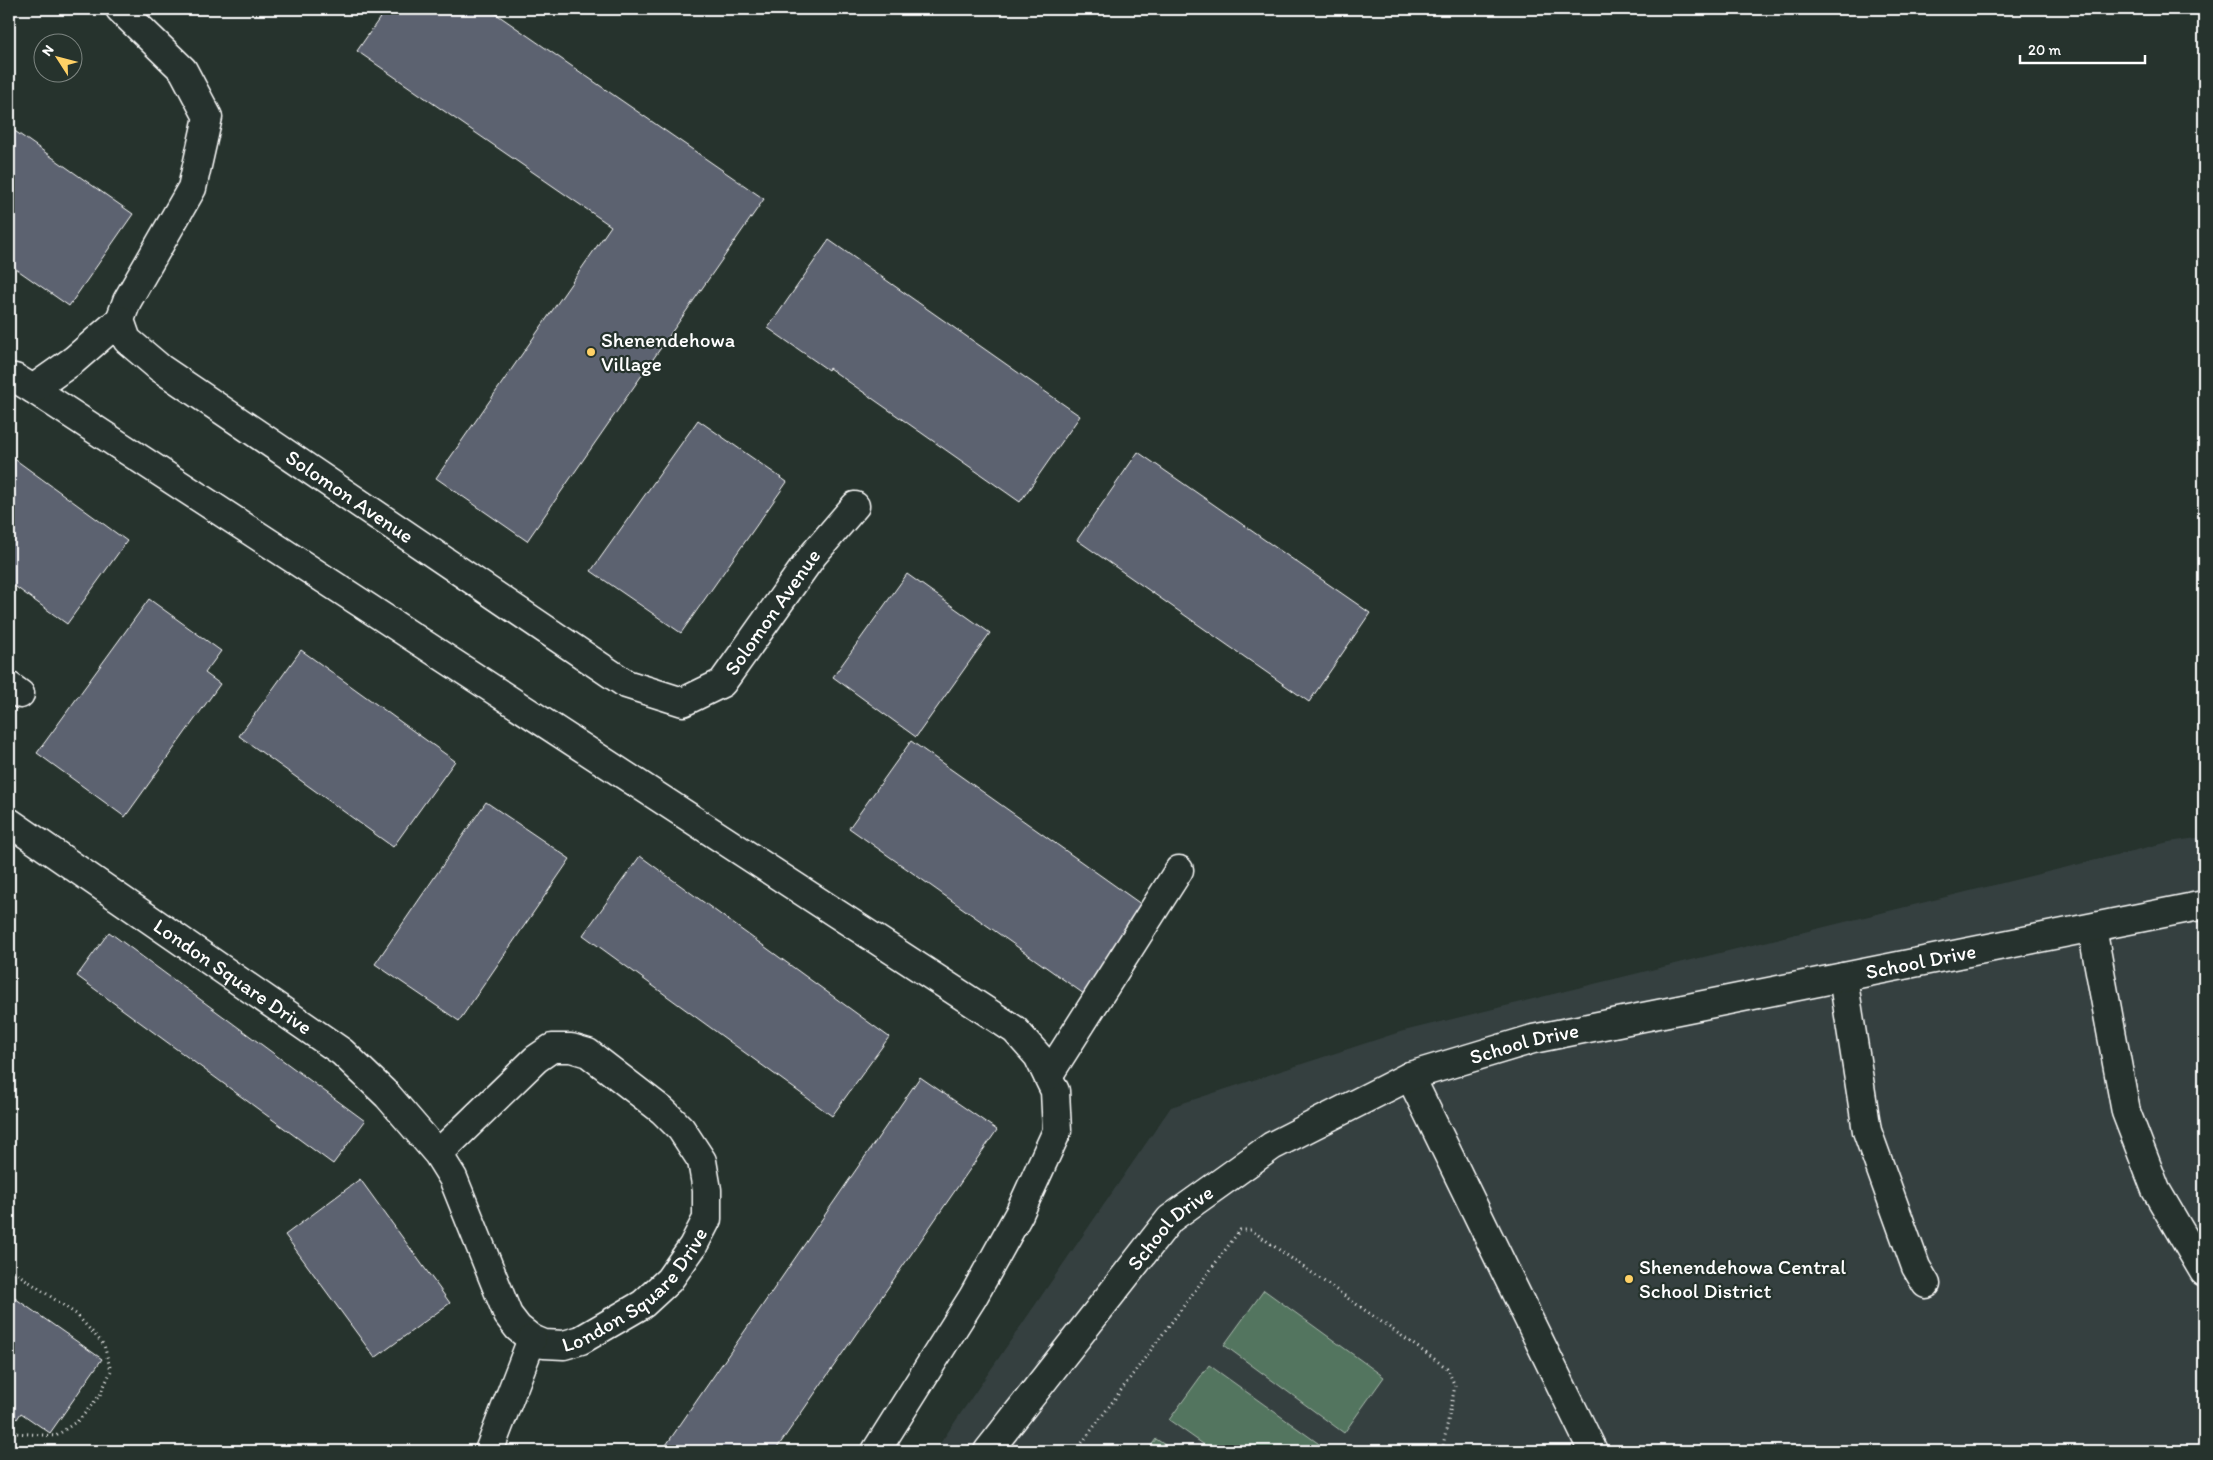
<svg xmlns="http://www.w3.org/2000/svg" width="2213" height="1460" viewBox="0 0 2213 1460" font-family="Itim,sans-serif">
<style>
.built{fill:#364141}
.green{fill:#53745e;stroke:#a9baae}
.building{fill:#5c626f;stroke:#fff}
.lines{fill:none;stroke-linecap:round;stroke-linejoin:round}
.minor-casing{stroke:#fff;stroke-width:31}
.path{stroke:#fff;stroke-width:3;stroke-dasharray:1 4;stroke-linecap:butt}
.minor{stroke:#26332d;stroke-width:28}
.poi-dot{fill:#ffd166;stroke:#26332d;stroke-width:2}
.labels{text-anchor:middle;stroke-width:4.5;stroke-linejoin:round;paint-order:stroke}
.poi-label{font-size:21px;fill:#fff;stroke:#26332d;text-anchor:start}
.street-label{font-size:21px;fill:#fff;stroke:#26332d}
</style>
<rect width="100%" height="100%" fill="#26332d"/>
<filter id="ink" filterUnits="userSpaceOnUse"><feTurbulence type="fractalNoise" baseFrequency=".02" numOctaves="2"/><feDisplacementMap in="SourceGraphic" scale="10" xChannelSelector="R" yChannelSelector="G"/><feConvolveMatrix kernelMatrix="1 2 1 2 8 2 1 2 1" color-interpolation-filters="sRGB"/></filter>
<g filter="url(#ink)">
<path class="built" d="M2204,837V1451H935L1171,1107L1400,1032L2169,842Z"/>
<path class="green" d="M1264,1290L1384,1377L1344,1433L1224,1345Z
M1209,1365L1329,1451H1213L1169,1420Z
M1156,1439L1174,1451H1147Z"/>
<path class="building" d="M386,9H489L764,199L527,541L436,478L611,226L357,51Z
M9,127L133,214L69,306L9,264Z
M829,240L1080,416L1020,502L829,368L828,370L768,328Z
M698,420L787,482L681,633L591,571Z
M1138,452L1370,613L1309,702L1077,540Z
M9,455L127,541L67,624L9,582Z
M907,574L990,633L916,737L833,677Z
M149,599L221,651L205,673L220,684L125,817L37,753Z
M301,650L455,761L393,847L239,736Z
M911,741L1145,907L1084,994L849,828Z
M486,802L570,859L459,1021L375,964Z
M640,856L889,1037L832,1116L583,935Z
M109,932L365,1121L333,1164L77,976Z
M920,1077L997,1130L775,1451H662Z
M360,1179L450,1303L375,1358L285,1235Z
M9,1294L102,1359L50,1433L21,1413L17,1419L9,1413Z"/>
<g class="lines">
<defs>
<g id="minor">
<path id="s1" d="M120,9L183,70L208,117L192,188L127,301L120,320L127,340L160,368L626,684L683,702L722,683L813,555L855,506"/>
<path d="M9,377L15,378L33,389L1015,1030L1038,1056L1055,1091L1057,1131L1019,1214L973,1297L876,1451"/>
<path d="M33,389L74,360L120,320"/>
<path d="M9,686L20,694"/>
<path id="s2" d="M9,822L342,1052L388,1096L438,1154L453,1178L508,1315L518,1328L532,1339L544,1344L564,1345L581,1340L643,1304L669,1280L693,1246L707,1219V1190L702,1161L681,1129L663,1111L588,1053L571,1048H552L536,1059L438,1154"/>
<path d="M2092,928L2126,1112L2156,1190L2204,1272"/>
<path d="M1843,977L1867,1131L1916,1267L1926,1284"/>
<path d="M1048,1076L1179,870"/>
<path d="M1410,1076L1593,1451"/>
<path d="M489,1451L532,1339"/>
<path id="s3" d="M988,1451L1170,1219L1272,1146L1410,1076L1533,1039L2204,905"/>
</g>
</defs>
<use href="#minor" class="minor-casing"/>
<path class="path" d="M9,1268L76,1314L104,1345L111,1371L100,1395L80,1419L56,1436L16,1433L9,1430
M1076,1451L1240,1230H1251L1447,1368L1455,1386L1442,1451"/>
<use href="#minor" class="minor"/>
</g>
</g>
<g class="poi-dot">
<circle cx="591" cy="352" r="5"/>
<circle cx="1629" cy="1279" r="5"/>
</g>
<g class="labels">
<g class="poi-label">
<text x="601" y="347">Shenendehowa<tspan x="601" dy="24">Village</tspan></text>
<text x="1639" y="1274">Shenendehowa Central<tspan x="1639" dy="24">School District</tspan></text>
</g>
<g class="street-label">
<text dy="7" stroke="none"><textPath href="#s1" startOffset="658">Solomon Avenue</textPath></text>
<text dy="7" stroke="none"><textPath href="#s1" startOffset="1182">Solomon Avenue</textPath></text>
<text dy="7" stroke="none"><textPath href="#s3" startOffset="1099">School Drive</textPath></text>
<text dy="7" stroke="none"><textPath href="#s2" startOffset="272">London Square Drive</textPath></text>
<text dy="7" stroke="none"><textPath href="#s3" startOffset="694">School Drive</textPath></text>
<text dy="7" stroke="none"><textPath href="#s3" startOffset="289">School Drive</textPath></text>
<text dy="7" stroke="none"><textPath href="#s2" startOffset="880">London Square Drive</textPath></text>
</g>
</g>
<rect width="2213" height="1460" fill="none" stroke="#26332d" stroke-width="30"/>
<rect x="15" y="15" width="2183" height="1430" fill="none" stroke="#fff" stroke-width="2" filter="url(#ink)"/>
<g transform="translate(58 58) rotate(306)"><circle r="24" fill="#26332d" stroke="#7d8581"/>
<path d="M0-4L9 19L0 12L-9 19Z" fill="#ffd166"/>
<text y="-8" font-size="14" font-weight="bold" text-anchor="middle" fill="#ffffff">N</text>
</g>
<path d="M2020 55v8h125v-8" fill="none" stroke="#ffffff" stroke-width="2.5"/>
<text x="2028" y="55" font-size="15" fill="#ffffff" stroke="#26332d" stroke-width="4" paint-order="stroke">20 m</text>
</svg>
